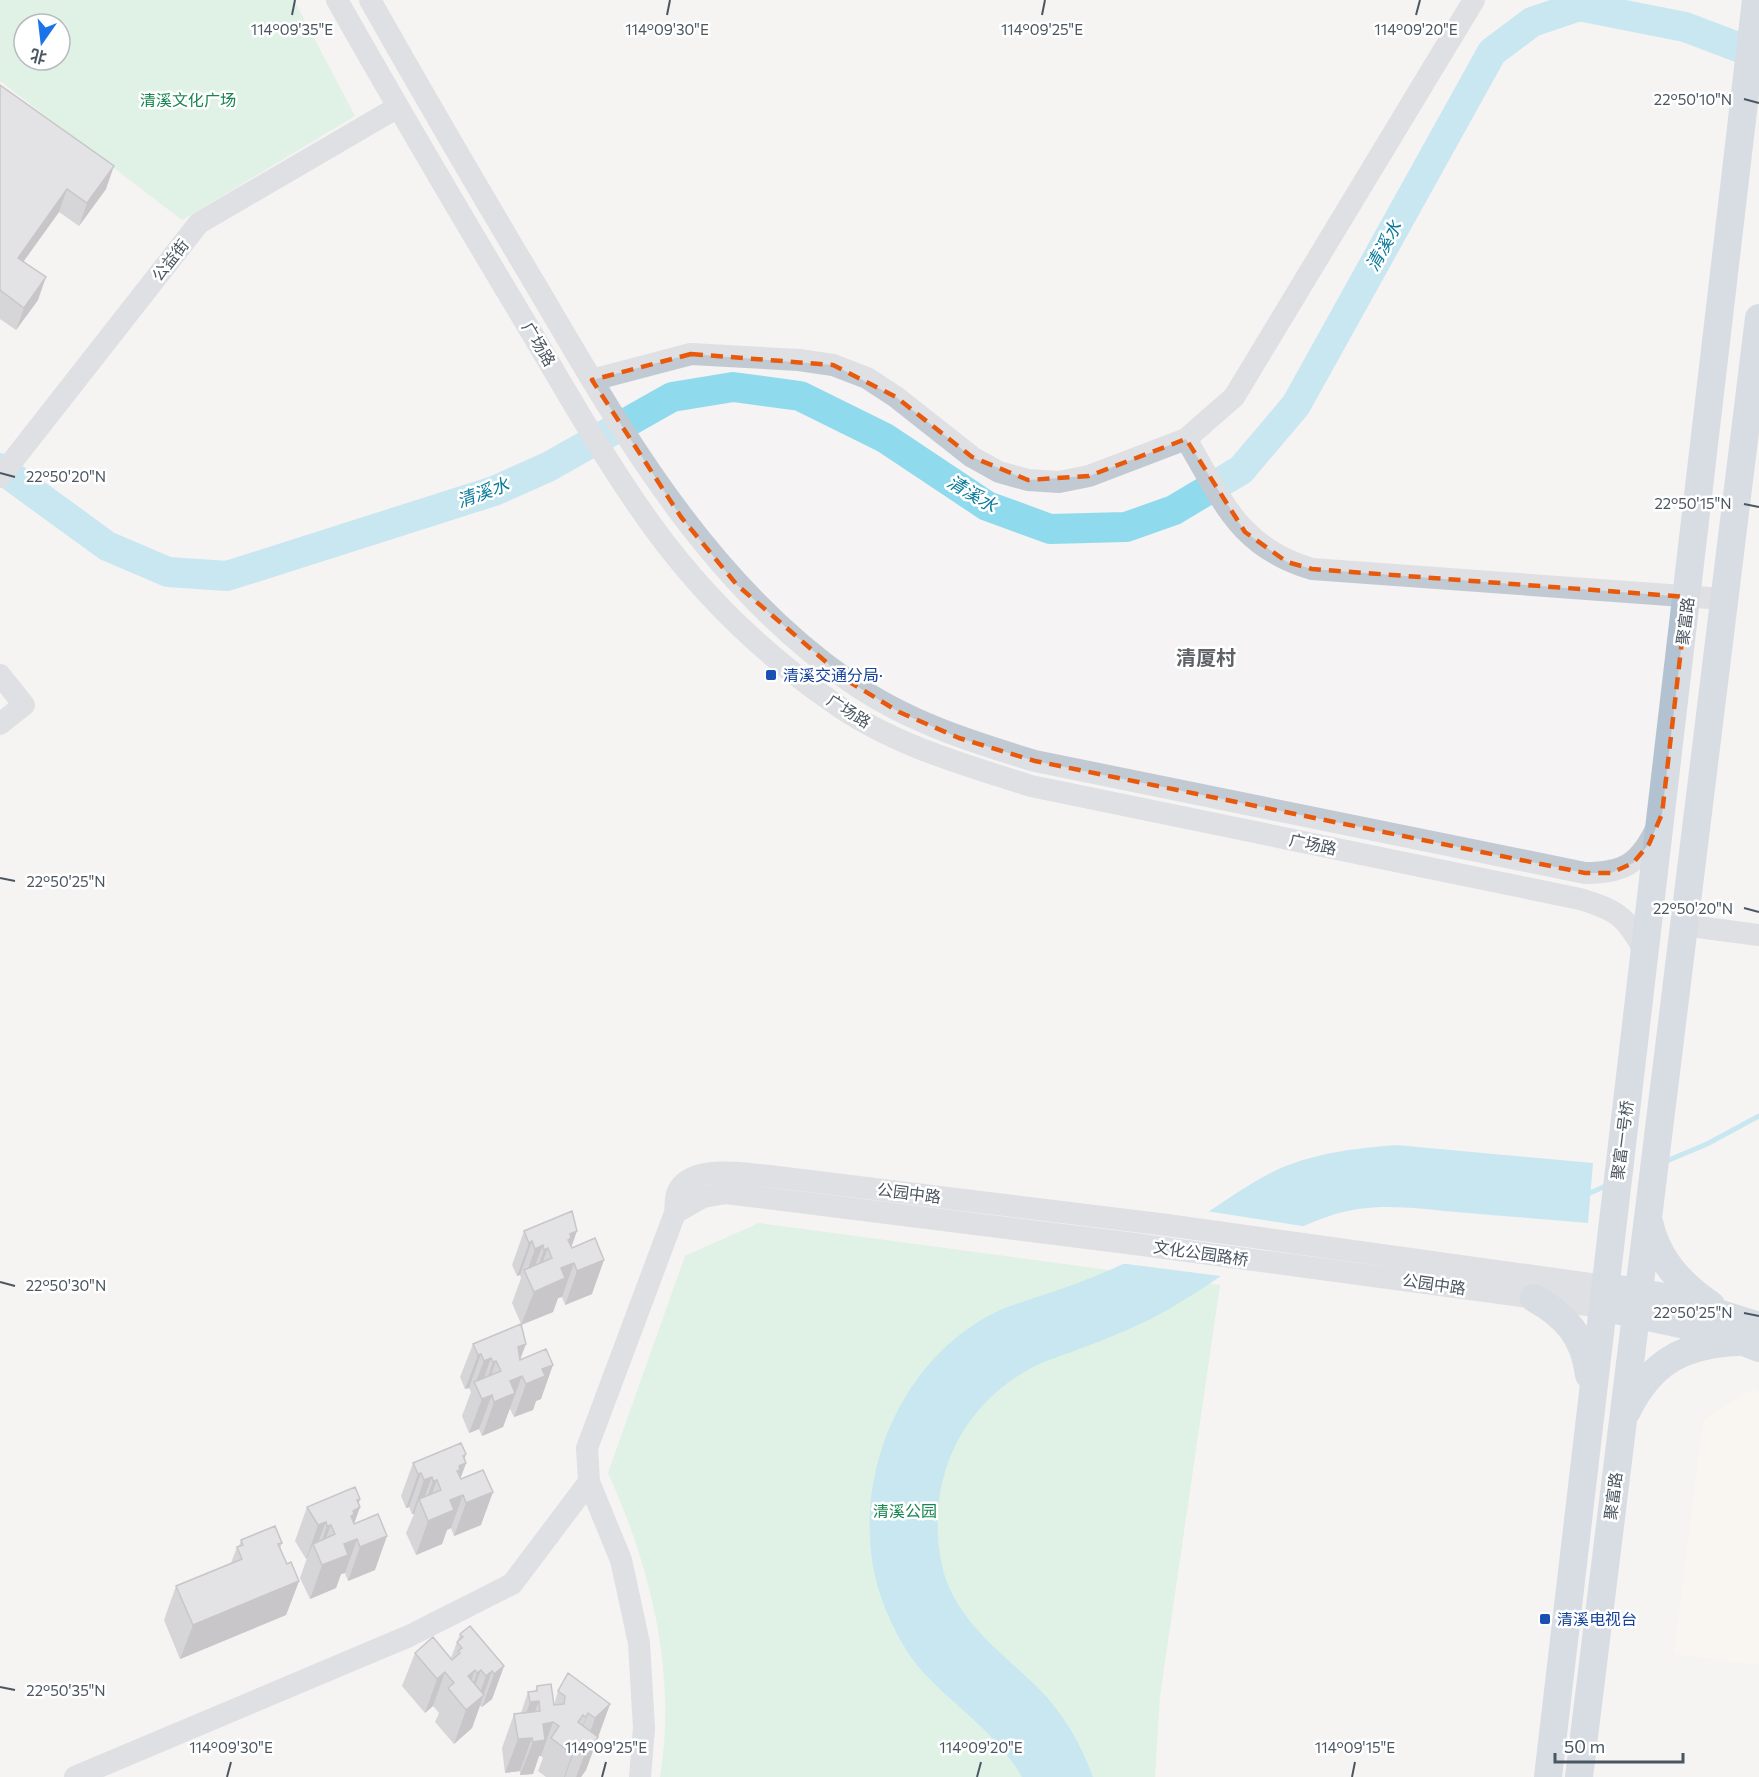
<svg xmlns="http://www.w3.org/2000/svg" width="1759" height="1777" viewBox="0 0 1759 1777" font-family="Commissioner,'Noto Sans SC',sans-serif">
<style>
.commercial{fill:#fdf9ef}
.green{fill:#c3f1d5;fill-rule:evenodd}
.water{fill:#90daee}
.pier{fill:#f5f3f3}
.lines{fill:none;stroke-linecap:round;stroke-linejoin:round}
.stream{stroke:#90daee;stroke-width:5}
.river{stroke:#90daee;stroke-width:30}
.minor{stroke:#c1cad2;stroke-width:22}
.major{stroke:#b3c2d1;stroke-width:28}
.wall{fill:#b0b2b7}
.shaded-wall{fill:#909195}
.building{fill:#cdcfd5;stroke:#909195;stroke-width:1.5}
.marked{fill:none;stroke:#e8590c;stroke-width:4.5;stroke-dasharray:12 8;stroke-linejoin:round}
.ticks{fill:none;stroke:#4a5661;stroke-width:2}
.transit-dot{fill:#1a4fb4;stroke:#fff;stroke-width:2}
.labels{text-anchor:middle;stroke-width:5;stroke-linejoin:round;paint-order:stroke}
.park-label{font-size:16px;fill:#17864f;stroke:#fff}
.street-label{font-size:16px;fill:#4a5661;stroke:#fff}
.transit-label{font-size:16px;fill:#164399;stroke:#fff;text-anchor:start}
.water-label{font-size:18px;font-style:italic;fill:#0c7c9b;stroke:#fff}
.quarter-label{font-size:20px;font-weight:bold;fill:#5f6368;stroke:#fff}
.ticks-label{font-size:15px;text-anchor:middle;fill:#4a5661;stroke:#fff;stroke-width:5;stroke-linejoin:round;paint-order:stroke}
</style>
<rect width="100%" height="100%" fill="#f5f3f3"/>
<path class="commercial" d="M1753,1389L1759,1392V1665L1674,1654L1703,1420Z"/>
<path class="green" d="M0,0H294L355,116L182,220L0,81ZM24,24H60V60H24Z
M759,1223L1220,1285L1160,1696L1155,1777H660C677,1673 651,1568 608,1473L685,1256Z"/>
<path class="water" d="M1396,1145L1593,1163L1588,1223C1544,1219 1500,1216 1456,1212C1424,1209 1390,1204 1358,1209C1288,1220 1233,1272 1174,1306C1144,1324 1112,1337 1079,1349C1064,1355 1047,1360 1033,1367C962,1405 928,1476 940,1555C949,1617 998,1648 1039,1689C1064,1714 1081,1744 1093,1777H1022C997,1733 956,1708 922,1671C900,1646 881,1605 874,1572C854,1469 904,1355 1000,1310C1014,1304 1029,1300 1043,1295C1076,1284 1107,1273 1137,1257C1179,1235 1215,1205 1256,1181C1298,1155 1347,1149 1396,1145Z"/>
<path class="pier" d="M1206,1211L1309,1227L1289,1236L1228,1277L1119,1263L1178,1230Z"/>
<g class="lines">
<path class="stream" d="M1664,1162L1707,1144L1759,1116
M1583,1192L1590,1193L1608,1185"/>
<path class="river" d="M0,468L107,546L168,572L227,576L494,491L548,467L672,397L733,387L800,396L885,438L987,506L1050,529L1126,527L1174,510L1241,470L1296,405L1492,52L1532,22L1579,6L1685,27L1759,55"/>
<path class="minor" d="M337,0C397,106 458,210 521,315C564,387 606,463 656,531C704,596 765,655 831,701C890,744 962,764 1031,786L1580,899C1620,911 1627,918 1646,954
M370,0C427,101 485,200 544,299C627,441 711,585 849,681C906,721 969,741 1035,761L1585,873C1625,873 1640,863 1657,827
M592,380L691,354L799,360L833,365L867,378L896,397L972,457L999,472L1028,480L1059,482L1089,476L1186,439L1234,397L1474,0
M1186,439C1223,501 1238,547 1312,569L1724,599
M0,477L199,223L398,107
M0,675L24,705L0,724
M1683,925L1759,935
M675,1213L703,1197L726,1193L1135,1244L1602,1307
M75,1777L409,1636L512,1584L589,1482
M640,1777L644,1728L639,1643L621,1560L589,1482L587,1448L675,1213C676,1207 675,1199 677,1194C688,1163 744,1174 769,1176L1167,1225L1605,1286"/>
<path class="major" d="M1649,1222C1657,1259 1680,1284 1711,1305
M1619,1289L1670,1298L1759,1326
M1534,1298C1566,1316 1584,1336 1589,1375
M1616,1310L1718,1332L1759,1348
M1627,1411C1651,1362 1684,1344 1738,1342
M1548,1777L1756,0
M1579,1777L1759,318"/>
</g>
<path class="wall" d="M0,85L106,189L79,226L59,212L24,261L38,300L16,330L0,319Z
M524,1231L571,1247L592,1294L565,1305L562,1297L558,1298L553,1312L521,1325L520,1359L541,1399L536,1401L533,1410L514,1417L510,1409L509,1410L503,1427L482,1436L479,1429L469,1433L462,1416L471,1392L469,1388L465,1389L460,1377L473,1344L521,1324L512,1303L521,1278L520,1275L517,1276L512,1265Z
M465,1459L466,1463L460,1479L481,1525L454,1536L451,1528L447,1530L442,1544L416,1555L406,1533L414,1514H412L409,1507L406,1508L401,1496L413,1463Z
M360,1499L358,1504L360,1507L354,1523L375,1570L348,1581L345,1573L341,1574L336,1588L310,1599L300,1578L307,1558L306,1559L295,1541L307,1507Z
M241,1540L282,1543L280,1549L287,1564L299,1581L286,1615L180,1659L164,1620L176,1586L231,1563L237,1547L239,1546Z
M460,1634L504,1666L492,1699L482,1707L480,1706L472,1728L454,1744L435,1722L439,1713L433,1706L425,1713L402,1686L415,1653L451,1658Z
M537,1686L554,1705L558,1691L610,1704L586,1770L581,1777H546L538,1771L543,1758L541,1756H539L533,1774L520,1775V1771L505,1773L502,1748L514,1714L521,1713L528,1692L535,1691Z"/>
<path class="shaded-wall" d="M114,166L106,189L79,226L87,203Z
M67,189L59,212L10,280L18,258Z
M46,277L38,300L16,330L24,308Z
M577,1231L565,1265L561,1266L570,1234Z
M532,1241L520,1275L517,1276L529,1243Z
M543,1245L530,1279L526,1274L535,1249Z
M548,1248L535,1282L532,1283L544,1250Z
M604,1260L592,1294L565,1305L577,1271Z
M574,1263L562,1297L558,1298L553,1312L521,1325L534,1292L561,1268Z
M526,1344L513,1378L518,1347Z
M481,1354L469,1388L465,1389L478,1355Z
M491,1358L479,1392L475,1384L484,1361Z
M496,1361L484,1395L481,1396L493,1362Z
M553,1365L541,1399L536,1401L533,1410L514,1417L526,1384L542,1369Z
M522,1376L503,1427L482,1436L494,1402L510,1381Z
M492,1395L479,1429L469,1433L482,1399Z
M466,1454L463,1464L466,1463L454,1496L445,1505L463,1456Z
M421,1473L409,1507L406,1508L418,1474Z
M432,1477L421,1506L419,1499L414,1514H412L424,1480Z
M437,1480L425,1513L423,1510L433,1481Z
M493,1492L481,1525L454,1536L466,1503Z
M463,1495L451,1528L447,1530L442,1544L416,1555L428,1521L450,1500Z
M360,1499L357,1509L360,1507L348,1541L339,1550L357,1500Z
M326,1522L315,1550L313,1544L307,1558L306,1559L318,1525Z
M331,1525L318,1558L317,1554L327,1526Z
M387,1536L375,1570L348,1581L360,1547Z
M357,1539L345,1573L341,1574L336,1588L310,1599L322,1565L344,1544Z
M299,1581L286,1615L180,1659L193,1625Z
M504,1666L492,1699L482,1707L494,1674Z
M475,1670L463,1704L468,1676Z
M481,1670L468,1704L465,1707L477,1673Z
M492,1671L472,1728L454,1744L466,1710L477,1701L486,1676Z
M445,1672L433,1706L425,1713L437,1679Z
M539,1701L526,1735L518,1736L530,1702Z
M610,1704L586,1770L581,1777H576L584,1756L583,1752L595,1718Z
M588,1713L576,1747L573,1751L586,1717Z
M553,1722L541,1756H539L533,1774L520,1775L533,1742L543,1724Z
M532,1738L520,1771L505,1773L518,1739Z
M575,1749L565,1777H564L572,1754Z"/>
<path class="building" d="M0,85L114,166L87,203L67,189L18,258L46,277L24,308L0,290Z
M572,1211L577,1231L570,1234L571,1238L568,1240L572,1248L595,1238L604,1260L577,1271L574,1263L561,1268L565,1278L534,1292L524,1270L552,1258L548,1248L544,1250L543,1245L535,1249L532,1241L529,1243L524,1231Z
M521,1324L526,1344L518,1347L520,1360L546,1349L553,1365L542,1369L545,1376L526,1384L522,1376L510,1381L515,1393L494,1402L492,1395L482,1399L474,1382L501,1371L496,1361L493,1362L491,1358L484,1361L481,1354L478,1355L473,1344Z
M461,1443L466,1454L463,1456L466,1463L459,1466L460,1470L457,1471L461,1479L483,1470L493,1492L466,1503L463,1495L450,1500L454,1510L428,1521L419,1499L441,1490L437,1480L433,1481L432,1477L424,1480L421,1473L418,1474L413,1463Z
M355,1487L360,1499L357,1500L360,1507L353,1511L354,1514L351,1516L354,1524L378,1514L387,1536L360,1547L357,1539L344,1544L348,1555L322,1565L313,1544L335,1534L331,1525L327,1526L326,1522L318,1525L307,1507Z
M275,1526L282,1543L278,1544L287,1564L291,1562L299,1581L193,1625L176,1586L242,1559L237,1547L243,1545L241,1540Z
M470,1626L504,1666L494,1674L492,1671L486,1676L481,1670L477,1673L475,1670L468,1676L484,1695L466,1710L448,1688L454,1683L445,1672L437,1679L415,1653L433,1637L452,1660L460,1653L458,1651L462,1648L457,1642L463,1637L460,1634Z
M568,1673L610,1704L595,1718L588,1713L586,1717L583,1715L578,1722L598,1737L584,1756L575,1749L572,1754L551,1738L559,1726L553,1722L543,1724L545,1740L533,1742L532,1738L518,1739L514,1714L540,1711L539,1701L530,1702L528,1692L537,1691V1686L551,1684L554,1705L564,1704L565,1696L558,1691Z"/>
<path d="M0 0H1759V1777H0ZM691,354L833,365L896,397L972,457L1028,480L1089,476L1186,439L1245,532L1287,562L1312,569L1687,597L1662,814L1649,844L1633,863L1611,873H1585L1035,761L959,738L899,712L848,681L737,585L681,517L592,380Z" fill="#f5f3f3" fill-opacity=".55" fill-rule="evenodd"/>
<path class="marked" d="M691,354L833,365L896,397L972,457L1028,480L1089,476L1186,439L1245,532L1287,562L1312,569L1687,597L1662,814L1649,844L1633,863L1611,873H1585L1035,761L959,738L899,712L848,681L737,585L681,517L592,380Z"/>
<path class="ticks" d="M292,15L295,0M667,15L670,0M1042,15L1045,0M1416,15L1420,0M1744,99L1759,103M0,473L15,477M1744,504L1759,507M0,878L15,881M1744,908L1759,912M0,1282L15,1286M1744,1313L1759,1316M0,1687L15,1690M227,1777L231,1762M602,1777L606,1762M977,1777L981,1762M1352,1777L1355,1762"/>
<g class="transit-dot">
<rect x="765" y="669" width="12" height="12" rx="3"/>
<rect x="1539" y="1613" width="12" height="12" rx="3"/>
</g>
<g class="labels">
<g class="park-label">
<text x="188" y="106">清溪文化广场</text>
<text x="905" y="1517">清溪公园</text>
</g>
<g class="street-label">
<text transform="translate(170 260) rotate(-52)" y="6">公益街</text>
<text transform="translate(539 344) rotate(59)" y="6">广场路</text>
<text transform="translate(1685 621) rotate(-83)" y="6">聚富路</text>
<text transform="translate(849 711) rotate(32)" y="6">广场路</text>
<text transform="translate(1313 844) rotate(12)" y="6">广场路</text>
<text transform="translate(1622 1140) rotate(-83)" y="6">聚富一号桥</text>
<text transform="translate(909 1193) rotate(7)" y="6">公园中路</text>
<text transform="translate(1201 1253) rotate(8)" y="6">文化公园路桥</text>
<text transform="translate(1434 1284) rotate(8)" y="6">公园中路</text>
<text transform="translate(1613 1496) rotate(-83)" y="6">聚富路</text>
</g>
<g class="transit-label">
<text x="783" y="681">清溪交通分局·</text>
<text x="1557" y="1625">清溪电视台</text>
</g>
<g class="water-label">
<text transform="translate(1384 246) rotate(-61)" y="6">清溪水</text>
<text transform="translate(483 493) rotate(-20)" y="6">清溪水</text>
<text transform="translate(972 494) rotate(31)" y="6">清溪水</text>
</g>
<g class="quarter-label">
<text x="1206" y="665">清厦村</text>
</g>
</g>
<g class="ticks-label">
<text x="292" y="35">114°09'35"E</text>
<text x="667" y="35">114°09'30"E</text>
<text x="1042" y="35">114°09'25"E</text>
<text x="1416" y="35">114°09'20"E</text>
<text x="1693" y="105">22°50'10"N</text>
<text x="66" y="482">22°50'20"N</text>
<text x="1693" y="509">22°50'15"N</text>
<text x="66" y="887">22°50'25"N</text>
<text x="1693" y="914">22°50'20"N</text>
<text x="66" y="1291">22°50'30"N</text>
<text x="1693" y="1318">22°50'25"N</text>
<text x="66" y="1696">22°50'35"N</text>
<text x="231" y="1753">114°09'30"E</text>
<text x="606" y="1753">114°09'25"E</text>
<text x="981" y="1753">114°09'20"E</text>
<text x="1355" y="1753">114°09'15"E</text>
</g>
<g transform="translate(42 42) rotate(194)"><circle r="28" fill="#ffffff" stroke="#b7bbc0" stroke-width="1.5"/>
<path d="M0-4.5L10 22L0 15L-10 22Z" fill="#1a73e8"/>
<text y="-9" font-size="16" font-weight="bold" text-anchor="middle" fill="#4a5661">北</text>
</g>
<path d="M1555 1753v9h128v-9" fill="none" stroke="#4a5661" stroke-width="3"/>
<text x="1564" y="1753" font-size="18" fill="#4a5661" stroke="#ffffff" stroke-width="4.5" paint-order="stroke">50 m</text>
</svg>
